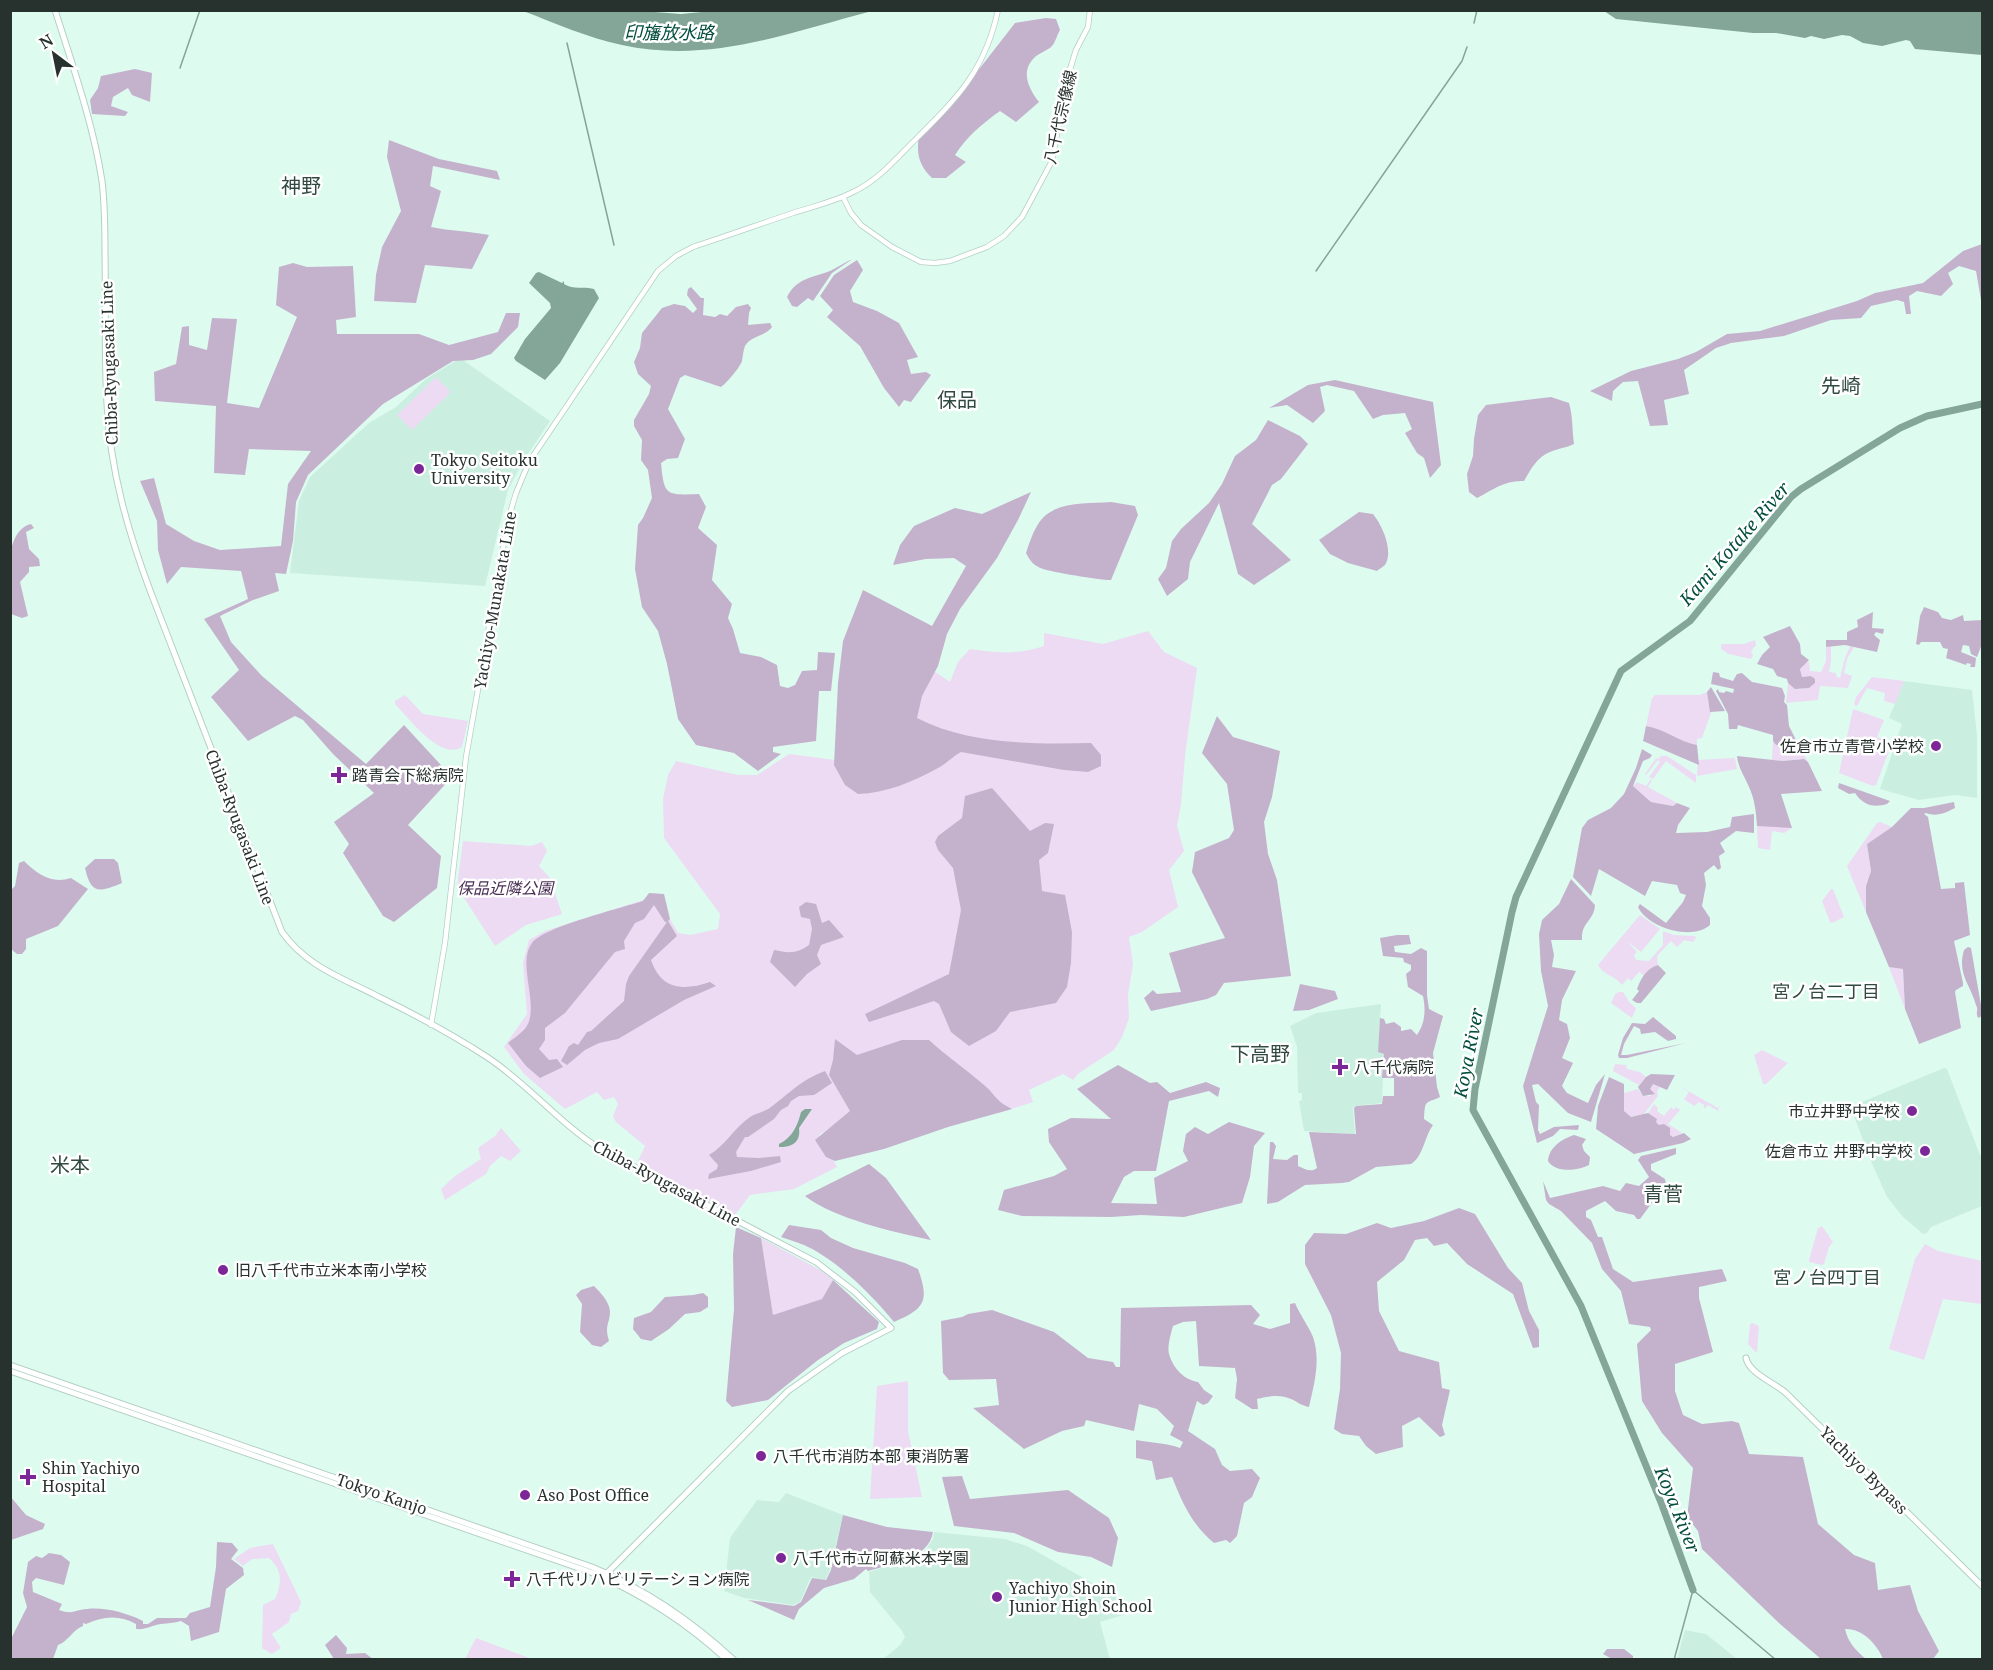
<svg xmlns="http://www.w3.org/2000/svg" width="1993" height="1670" viewBox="0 0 1993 1670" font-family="'Noto Serif','Noto Sans JP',serif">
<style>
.built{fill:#caefe1}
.green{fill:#ecdbf3}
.forest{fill:#c4b2cc}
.water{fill:#83a699}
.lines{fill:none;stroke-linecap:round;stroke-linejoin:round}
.stream{stroke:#83a699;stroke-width:1.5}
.river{stroke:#83a699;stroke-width:7}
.secondary-casing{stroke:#b4d0c6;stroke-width:6}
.primary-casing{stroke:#b4d0c6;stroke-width:7}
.trunk-casing{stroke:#b4d0c6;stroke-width:7}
.secondary{stroke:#fff;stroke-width:4.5}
.primary{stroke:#fff;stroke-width:5}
.trunk{stroke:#fff;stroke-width:5}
.poi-dot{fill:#7b2797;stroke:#fff;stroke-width:2}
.labels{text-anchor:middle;stroke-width:5;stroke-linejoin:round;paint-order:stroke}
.street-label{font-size:16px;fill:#27322e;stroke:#fff}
.poi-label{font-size:16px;fill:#27322e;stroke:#fff;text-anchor:start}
.park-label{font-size:16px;font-style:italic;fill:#482d53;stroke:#fff}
.water-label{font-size:18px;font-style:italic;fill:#044e3d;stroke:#fff}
.neighbourhood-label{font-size:18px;fill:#314a41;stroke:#fff}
.quarter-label{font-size:20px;fill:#314a41;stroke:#fff}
</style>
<rect width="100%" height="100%" fill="#defbf0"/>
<path class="built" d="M460,358L550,421L524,460L508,490L485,586L290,573L299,501L310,477L369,423L396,407L426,379Z
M1904,681L1972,690L1977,735V798L1955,795L1919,800L1880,789L1902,724L1889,718Z
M1381,1004L1378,1052L1384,1054L1382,1103L1355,1106L1353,1108L1355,1134L1304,1131L1299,1101L1302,1100V1093H1298L1297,1047L1290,1026L1316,1013Z
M1944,1068L1947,1069L1982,1160V1206L1931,1227L1927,1233L1923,1234L1902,1216L1887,1197L1870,1159L1873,1155L1869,1146L1865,1145L1852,1111V1106Z
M786,1493L843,1515L830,1570L825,1580L811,1577L800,1602L793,1605L744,1598L724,1591L730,1538L757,1500L779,1502Z
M934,1532L1005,1539L1027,1546L1140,1610L1100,1622L1110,1659H883L900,1645L905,1637L902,1631L870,1592L869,1572L903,1561L925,1551L933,1539Z
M1685,1630L1706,1634L1737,1659H1677Z"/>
<path class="green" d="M436,377L451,392L412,430L397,415Z
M1148,631L1164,652L1197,668L1185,756L1181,804L1177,826L1184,851L1169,870L1178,907L1142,932L1129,937L1133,964L1128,995L1129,1018L1122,1037L1114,1050L1079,1073L1073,1080L1063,1074L1029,1090L1033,1102L999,1113L974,1086L859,1109L819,1135L837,1167L794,1189L750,1195L735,1215L661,1177L638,1161L645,1146L616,1122L613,1116L618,1104L614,1097L604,1100L597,1092L565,1109L524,1074L504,1047L527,1014L523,963L529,940L545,931L643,900L655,893L678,933L690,935L718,929L720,914L664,838L663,799L668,775L676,761L738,775H757L789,754L843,761L934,671L950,682L958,662L970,649C998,653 1017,655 1044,646V633L1103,644Z
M1755,640L1756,645L1751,651L1753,655L1751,659L1729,654L1721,649V645L1723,644H1744Z
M1831,646V661L1829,672L1836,673L1837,677L1840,678L1845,658L1850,646L1854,647L1847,659L1844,673L1852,676L1848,688L1820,686L1818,700L1786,703L1788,683L1799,689L1809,688L1812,676L1802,677L1800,669L1805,663L1809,662L1810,671L1821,672L1826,661V647Z
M1872,677L1904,681L1895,704L1884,701L1885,693L1867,688L1857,706L1854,705L1856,697Z
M1707,692L1712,710L1702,738L1697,739V745L1681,742L1646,726L1652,698L1655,695H1700Z
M405,695L423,714L468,721L462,747C440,761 409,718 395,704V701Z
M1853,709L1884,720L1877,737L1892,743L1876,785L1873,786L1839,773Z
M1773,741L1776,745L1794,747L1798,744L1808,762L1804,759L1783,761L1772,760Z
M1661,756H1667L1696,775V783L1666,761L1653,779L1649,777L1660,762L1658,760L1646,775L1645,774L1656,758L1658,759Z
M1735,758L1737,769L1697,776L1698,760Z
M1651,779L1652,780L1648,787L1677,803L1673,806L1651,802L1633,786L1637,782L1646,786Z
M1880,822L1892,827L1867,844L1871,871L1866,886V912L1847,866L1877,823Z
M1773,825L1792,828L1784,833L1772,831L1770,850L1758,848L1757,826Z
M463,841L531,846L542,842L547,851L539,866L550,878L562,914L526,925L495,946L457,887Z
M1831,889H1833L1844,917L1832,923L1830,922L1822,901Z
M1640,915L1660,929L1641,952L1627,941L1637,952L1634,955L1636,960L1649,961L1663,945V931L1674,935L1695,936L1696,938L1693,942L1684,940L1677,947L1671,941L1657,956L1658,965L1650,969L1644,976L1639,972L1631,981L1628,978L1622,985C1616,976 1604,976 1598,965Z
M1889,967L1903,969L1905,1009Z
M1619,992H1623L1630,1003L1636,1008L1632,1018L1611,1003L1615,994Z
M1762,1050L1788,1063L1766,1084H1763L1754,1055Z
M1615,1064L1626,1065L1627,1069L1640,1072L1646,1077L1639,1085L1613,1071Z
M1653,1083L1660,1086L1657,1092L1658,1096L1644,1114L1631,1117L1624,1111V1093L1638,1089L1643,1096H1651L1649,1089Z
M1676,1084L1718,1108L1720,1106L1718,1110L1720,1112L1708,1105L1704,1109V1105L1699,1102L1694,1106L1684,1099L1689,1092Z
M1654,1104L1658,1108L1657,1111L1664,1116L1671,1107L1674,1110L1676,1107L1680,1110L1668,1124L1682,1133L1673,1137L1670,1135V1129L1664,1124L1659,1126L1648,1113Z
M501,1128L521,1151L510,1161L501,1156L490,1166L486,1174L445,1200L441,1189L455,1176L481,1159L478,1148L495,1136Z
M1822,1226L1833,1242L1829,1247L1824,1264L1822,1265L1809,1262V1260L1818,1228Z
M761,1238L822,1271L833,1280L822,1299L773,1316Z
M1925,1244L1938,1251L1982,1261V1304L1943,1299L1924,1360L1889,1349L1915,1259Z
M1752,1323L1759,1326L1757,1353L1748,1344L1750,1324Z
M908,1381V1431L922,1497L870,1499L877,1386Z
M273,1544L301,1602L298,1611L291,1614L289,1622L272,1634L281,1648L272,1654L262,1648L263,1605L275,1599C282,1583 283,1571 269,1558L252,1559L243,1566L234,1559L250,1548Z
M476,1638L532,1659H465Z"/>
<path class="forest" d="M1046,18L1056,19L1060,30C1057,35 1055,44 1051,47C1046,51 1039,53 1034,58C1020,72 1029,89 1039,102L1016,122L1000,111C982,124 967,136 955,155L966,162L946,178H932C919,166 916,153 919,136L980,68L1015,23Z
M135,69L152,73L150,102L132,95L128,88L113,97L111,106L128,112L125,116L92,114L90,100L98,88L101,76Z
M389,140L439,159L497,171L500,180L433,166L430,186L441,191L431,227C450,231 469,231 489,235L472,269L425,265L416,303L374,301L376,275L382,247L401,211L387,157Z
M1982,244V299L1981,300L1976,271L1959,266L1948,273L1953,284L1941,296L1917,291L1909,296L1911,314H1906L1904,302L1897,300L1871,306L1861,318L1831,320L1784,336L1731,343L1716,348L1684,370L1689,394L1664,400L1668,425L1650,426L1638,381L1623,382L1613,391L1612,401L1590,391L1631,371L1678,359L1696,352L1727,334L1760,331L1857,301L1875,293L1923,283L1963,251Z
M850,260H851L832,273L813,301L808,298L797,307L792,306L787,297C797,277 814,278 832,270C838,267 844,263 850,260Z
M857,260L863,270L850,291L853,302L877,311L899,323L918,357L907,360L911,374L926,372L931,375L911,402L904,400L899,407L884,388L860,346L827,317L833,310L820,296L834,275Z
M293,263L307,267L353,266L356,317L336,320L337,334H419L449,345L498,332L506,313H520L518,327L491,354L473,360L453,361L383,404L308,475L296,502L293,541L286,574L275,573L279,591L253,600L220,616L231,642L262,676L366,764L404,725L452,777L408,825L441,856L437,888L394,922L383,916L343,853L349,844L334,822L374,793L333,754L303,720L295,716L248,741L211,697L239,670L204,619L248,599L241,571L181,567L167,584L158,550L157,521L140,481L154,478L166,524L194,541L220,550L281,546L288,484L311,451L249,449L245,475L214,473L216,406L155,401L154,372L176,364L182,327L189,326V345L207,350L212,318L237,319L227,403L259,408L297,317L276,305L279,267Z
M691,287L701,298H704L703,315L715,317L720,314L727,316L736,307L748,304L751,308L749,313L748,325L770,323L772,327C766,336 750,336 745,346C743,351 743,356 742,361C740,367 727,383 721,387L685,375L680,378L668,409L685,439L678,458L667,459L661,463C664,497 667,495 699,494L706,507L698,528L717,545L712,580L732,604L728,618L733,629L740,653L761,657L777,665L780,686L788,688L795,685L802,671L817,670L818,652L835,653L831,691H819L816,741L773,747V752L781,754L758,771L734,753L696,745L678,719L667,664L658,631L642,607L635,569L638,525L643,518L652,498L648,470L641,460L642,440L634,426V420L649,394L651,386L638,374L634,362L640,348L642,333L662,308L674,304L685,306L693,313L697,309L687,295L688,289Z
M1335,380L1433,402L1441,465L1430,478L1424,458L1417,453L1405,433L1412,429L1405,413L1383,415L1373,419L1354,391L1327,385L1320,387L1325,411L1313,423L1287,405L1269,408L1308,385Z
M1551,397L1569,403C1573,417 1572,430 1574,444C1566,448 1559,448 1550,452C1537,457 1531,469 1524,481C1505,480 1494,489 1477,498L1469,492L1467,474L1473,456L1474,439L1478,415L1486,405Z
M1268,420L1300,436L1308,444L1281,479L1272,485L1252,524L1291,560L1254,585L1238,574L1219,503L1190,562L1188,579L1167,596L1158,579L1166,568L1172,541L1181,529L1209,503L1222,484L1235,456L1256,440Z
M1031,492L1018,520L997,558L960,609L947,634L938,666L922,696L917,718C969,745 1033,744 1091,743L1101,755V766L1088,772L1064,770L961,752C952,757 946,764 938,768C913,782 886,793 858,794L845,785L834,765L838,683L843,641L863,590L932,626L966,566L954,558L926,559L893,565L900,545L914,526L955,508L982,514Z
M1111,502L1135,506L1138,515L1111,580C1105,581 1051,572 1043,569C1034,566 1030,561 1026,553C1029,544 1032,534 1037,526C1051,500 1086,504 1111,502Z
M1359,512L1373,514C1382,525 1394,551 1385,565C1383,567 1379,569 1377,571L1348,563L1330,554L1319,540Z
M31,524L34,528L26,532L29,549L39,559L40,566L29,567V572L20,582L28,616L22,618L11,614C10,589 1,532 31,524Z
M1924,607L1938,612L1942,618L1951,620L1963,615L1964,621L1982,620V644L1977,657L1971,654L1969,646L1963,645L1961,652L1976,658L1975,667H1970L1971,664L1967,663L1966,665L1946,658L1948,649L1943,648L1940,642H1921L1919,645L1916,644L1920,616Z
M1873,612L1872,628L1884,629L1883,634L1876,632L1874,635L1880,640L1877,652L1845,645L1826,647V640H1847V632L1858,627L1857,620Z
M1790,626L1800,644L1801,654L1809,660L1800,669L1802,677L1811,676L1815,679V683L1809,688L1795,689L1788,683L1787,679L1777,676L1773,669L1757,664L1762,655L1770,647L1763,637Z
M1713,672L1719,673L1720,677L1733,681L1737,674L1742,673L1752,682L1782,688L1785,696L1784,702L1787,705L1789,726L1798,744L1790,747L1776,745L1773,741V735L1738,725L1737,729H1729L1728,714L1716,691L1718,689L1719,692L1724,693L1726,691L1733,693L1734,689L1711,684Z
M1711,687L1725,711L1710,712L1707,692Z
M1217,716L1233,737L1280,751L1272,797L1264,822L1268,854L1277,880L1291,976L1224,983L1216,995L1207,999L1151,1011L1144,998L1153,990L1157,994L1181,992L1169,953L1225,938L1192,872L1195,852L1229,838L1234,830L1227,784L1202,753Z
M1646,726C1667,730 1677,741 1697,745L1699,765L1643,741Z
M1642,749L1652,755L1650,758L1643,761L1633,786L1651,802L1673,806L1677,803L1690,808L1678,825L1676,833L1707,832L1730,827L1732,817L1754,814V833L1736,831L1720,843L1725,852L1719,856L1721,868L1718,870L1714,865L1704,873L1706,885L1702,906L1710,918V925C1692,941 1648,928 1638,907L1640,904L1666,923L1683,902L1686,895L1680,893L1677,885L1652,881L1645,896L1599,869L1591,896L1573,877L1582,828L1588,820L1611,808L1624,794L1636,768Z
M1737,756L1783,761L1804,759L1808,762L1822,791L1781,794L1792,828L1757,826C1756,812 1755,800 1749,787C1745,777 1738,768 1737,756Z
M1839,783L1890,801L1887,804C1873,808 1863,805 1855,793L1849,794L1838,788Z
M992,788L1030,831L1045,823L1054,824L1048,853L1039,860L1042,891L1065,895L1072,932L1071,963L1067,987L1056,1003L1010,1012L996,1031L969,1046L951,1032L939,1004L934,1001L869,1022L865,1014L949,974L961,910L953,868L938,850L935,842L938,836L962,818L965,796Z
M1954,802L1955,808C1945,813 1937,817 1926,813L1924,814L1928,817L1941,889L1955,888V883L1964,882L1970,935L1954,941L1963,983V986L1956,990L1955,992L1961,1028L1919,1044L1905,1009L1903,969L1889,967L1866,912V886L1871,871L1867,844L1892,827L1911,808H1924Z
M95,859H114L118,863L122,883C98,893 91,894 85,868Z
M24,861C38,875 52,884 71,878L88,889L58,926L26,939V949L22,954H17L11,949V890L15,886L19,863Z
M1571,879L1595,905C1594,921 1581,922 1582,940H1551L1554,955L1552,967L1576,971L1562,1000L1559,1020L1567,1024L1570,1038L1562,1058L1573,1063L1562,1086L1567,1093L1588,1103L1596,1085L1605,1074L1591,1122L1568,1113L1538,1084L1532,1085L1536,1102L1539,1105L1538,1130L1540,1134L1554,1127L1579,1125L1578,1130L1560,1129L1553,1136L1537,1143L1523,1086L1548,1006L1541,971L1539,934L1542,920L1559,904Z
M649,893L664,894L670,919L668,921L677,936L651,960C661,990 684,991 710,982L716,986L684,1000L618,1039L599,1043L585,1050L567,1065L561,1061L569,1046L574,1043L578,1045L587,1032L591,1031L624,1001L626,984L629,976L667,922H665L654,905L644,919L635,923L624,941L625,949L615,952L565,1013L545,1028V1040L539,1049L549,1060L557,1059L563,1067L540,1078L526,1066L508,1043C514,1038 525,1031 528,1024C538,1001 517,963 532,943C543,927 622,908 643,901Z
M806,902L816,904L822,923L829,920L844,937L821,945L817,955L821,964L807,974L795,987L770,962L774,950C788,953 797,954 809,945L812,929L810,919L801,917L799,907Z
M1397,935H1409L1411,944L1394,946L1395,952L1411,954L1421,948L1427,951V995L1429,1009L1443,1016L1433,1053L1437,1087L1440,1097C1425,1104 1425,1099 1424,1119L1433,1125C1424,1138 1423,1157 1411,1164L1376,1167L1349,1182L1342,1183L1305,1185L1278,1202L1267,1204L1270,1142H1273L1276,1146L1273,1159L1287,1160L1294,1155H1298V1166C1305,1169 1311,1173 1317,1168L1309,1132L1356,1134L1354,1108L1356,1106L1382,1104L1383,1096H1394V1078H1382L1384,1054L1378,1052L1380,1018L1384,1019L1386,1024L1394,1022L1401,1027V1031L1411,1029L1417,1035C1425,1023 1426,1011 1423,996L1408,987L1406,974L1411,970V965L1404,962L1403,958L1383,956L1380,938Z
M1968,947L1971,948L1982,1011V1016L1978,1018C1975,1011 1979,1011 1976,1005C1970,984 1957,974 1964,950Z
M1658,965L1666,973L1641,1003H1637L1632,1000L1639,991L1637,989C1641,978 1647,968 1658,965Z
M1300,984L1335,991L1338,999L1309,1010L1293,1011Z
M1653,1017L1676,1036V1039L1668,1041L1655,1032L1641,1034L1640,1029L1634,1026L1624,1044L1621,1055H1627L1686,1043L1627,1058H1619L1618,1055L1623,1038L1632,1023L1645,1024Z
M835,1039L857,1055L902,1040H929C946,1056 966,1069 984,1085C997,1096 994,1100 1012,1109L948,1127L884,1149L835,1161L826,1157L815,1140L850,1111L829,1075L833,1060Z
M1118,1065L1150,1083L1157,1082L1170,1093L1206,1082L1220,1088L1218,1097L1209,1091L1169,1101L1156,1171H1134L1124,1177L1111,1203L1157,1204L1154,1178L1188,1161L1183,1151L1186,1134L1195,1127L1208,1134L1229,1122L1265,1133L1254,1146L1250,1177L1242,1203L1184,1217L1141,1215L1111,1217L1022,1216L998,1210L1004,1190L1054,1176L1067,1169L1049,1142L1048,1129L1071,1118L1111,1119L1077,1089Z
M825,1071L832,1083L814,1095L799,1096L791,1101L788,1106L781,1110L774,1119L748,1137H745L736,1152L737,1157L759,1158L780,1156L781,1162L751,1171L708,1179L709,1174L717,1169L718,1165L709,1155C725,1146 734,1128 750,1117C756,1113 765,1112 771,1107C791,1092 801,1080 825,1071Z
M1651,1074L1675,1075L1667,1090L1653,1084L1650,1089L1655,1094L1643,1096L1638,1087L1646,1077Z
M1609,1077L1624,1084V1111L1631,1117L1648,1113L1657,1119L1656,1122L1659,1125L1664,1124L1670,1128V1135L1673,1137L1684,1133L1691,1139L1683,1143L1634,1154L1596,1129L1598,1106Z
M1574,1135L1586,1139L1582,1145L1584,1151L1590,1157L1589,1165C1577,1171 1555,1173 1548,1161C1549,1147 1562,1139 1574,1135Z
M1676,1148V1154L1651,1164V1170L1665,1179L1666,1184L1640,1219H1637L1634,1215L1616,1211L1605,1201L1586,1211V1217L1591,1220L1598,1237H1602L1613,1269L1633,1282L1722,1269L1727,1281L1699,1287V1298L1713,1352L1675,1364V1391L1683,1415L1702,1424L1732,1421L1739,1423L1749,1454L1803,1457L1818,1524L1854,1555L1875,1563L1878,1590L1910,1585L1918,1611L1939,1651L1933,1659H1883C1877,1644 1862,1628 1845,1629C1848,1642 1855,1650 1866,1659H1821L1780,1624L1702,1549L1698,1531L1687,1517L1693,1468L1662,1433L1642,1401L1637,1344L1651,1330L1650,1327L1629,1324L1621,1291L1602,1269L1592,1243L1561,1211L1549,1204L1546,1200L1543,1181L1550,1198L1603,1186L1620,1191L1626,1183L1639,1186L1649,1177L1638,1160L1641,1156Z
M869,1164L886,1178L931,1240C894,1232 835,1219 805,1196Z
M1459,1208L1475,1214L1508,1268L1522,1283L1529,1311L1539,1330V1347L1533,1348L1513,1294L1467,1264L1447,1243L1434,1246L1427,1238L1415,1240L1404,1260L1377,1282L1379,1311L1399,1351L1439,1362L1442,1388L1450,1390L1442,1425L1445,1435L1440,1437L1419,1417L1402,1426L1403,1447L1376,1454L1366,1446L1359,1436L1342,1434L1334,1429L1340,1389L1341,1353L1331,1315L1305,1264V1245L1314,1233L1346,1234L1377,1223L1391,1228L1424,1221Z
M789,1225L821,1230L831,1238L853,1248L905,1263L918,1269C930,1302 924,1309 894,1322C872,1295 836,1259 804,1245C797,1242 789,1240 781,1237Z
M736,1227L761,1238L773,1315L822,1299L833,1280L879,1322L877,1329L844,1343L818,1360L768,1400L732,1407L726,1401L734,1309L733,1254Z
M594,1286C600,1292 609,1301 610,1311C610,1324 604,1325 609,1341L601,1347L592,1345L580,1332L582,1304L576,1295L581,1290Z
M703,1293L708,1297V1307L700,1312L685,1314L669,1329L651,1341L641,1339L633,1329L634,1318L651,1312L665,1297L693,1295Z
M1295,1303C1300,1315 1308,1325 1313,1337C1321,1360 1314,1385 1309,1407C1300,1405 1298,1402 1291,1399C1281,1394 1268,1396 1257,1399L1258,1409H1252L1235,1398L1237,1379L1235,1368L1199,1366L1196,1321L1183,1322L1173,1326C1171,1333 1167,1346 1169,1354C1173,1368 1184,1380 1198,1382L1204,1390L1213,1396L1208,1403L1203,1405L1197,1401L1188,1431L1215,1449L1222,1465L1230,1471L1252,1469L1260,1478L1252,1497L1244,1503L1237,1536L1230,1543L1226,1540L1214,1543C1192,1525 1182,1502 1172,1477L1156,1480L1152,1461L1136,1458V1440C1152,1443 1166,1443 1180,1448L1183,1442L1170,1435L1174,1426L1157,1409L1139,1404L1134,1431L1086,1420L1084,1426L1062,1431L1024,1449L973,1408L999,1405L996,1379L949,1380L943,1373L941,1321L962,1317L968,1314L992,1310L1054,1332L1088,1358L1113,1362L1116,1367H1120L1121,1308L1251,1305L1260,1315L1253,1324L1270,1329L1290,1323V1304Z
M962,1476L970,1499L1068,1490L1109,1518L1118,1538L1112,1567L1091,1557L1058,1552L1014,1533L954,1526L942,1477Z
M10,1496L26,1515L45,1524L43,1529L11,1540Z
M843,1515L887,1527L933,1532C929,1559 891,1564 868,1571L866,1569L854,1579L824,1588L799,1609L794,1620L748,1600L794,1606L801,1602L812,1578L826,1580L831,1570Z
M217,1542L232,1543L238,1550L231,1559L243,1568L244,1575L226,1589L219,1632L191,1641L189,1626L181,1621C174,1623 168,1623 161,1624C152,1625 146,1630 136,1629V1624C119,1615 104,1616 86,1624L83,1623V1626C71,1631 69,1641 58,1645L53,1659H11V1639L27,1607L23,1593L28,1562L36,1556L42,1558L49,1553L61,1555L70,1562L64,1585L36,1578L32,1582L33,1592L62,1604L59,1610C73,1615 74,1610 87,1609C106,1607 126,1613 143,1621V1624H148L157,1618H186L190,1613L210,1607L216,1567Z
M336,1635L347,1648L346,1654L365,1653L373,1659H334L325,1645Z
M1607,1649H1624L1633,1656V1659H1612L1603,1654Z"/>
<path class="water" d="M642,11L681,14L723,10L872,11C788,33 709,64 622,45C588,38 555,23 523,11Z
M1604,11H1982V55L1915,49L1910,41L1906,40L1882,46L1863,43L1850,36L1842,35L1824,39L1811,36L1805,38L1776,33H1753L1616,19Z
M539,272L562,283L564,281V284C573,290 584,286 594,289L599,298L560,363L545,380L516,361L514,358L525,339L551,308L550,303L529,283L536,273Z
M805,1109H812L799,1128C801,1143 791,1147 779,1147V1144C792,1138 798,1125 801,1112Z"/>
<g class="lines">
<path class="stream" d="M1474,23L1477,10
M567,43L614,245
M180,68L200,10
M1316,271L1462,61L1467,47
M1674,1660L1693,1590L1776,1660"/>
<path class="river" d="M1693,1590L1662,1505L1581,1306L1473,1110L1475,1089L1512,912L1516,897L1621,671L1690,621L1791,497L1801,489L1900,428L1927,416L1982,404"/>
<defs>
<path id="secondary" d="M843,197L851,213L861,225L892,247L921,262L935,263L950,261L987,247L1004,236L1022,217L1052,161L1067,79L1076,50L1088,27L1090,10
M431,1025L445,943L466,757L508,520L516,493L529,462L658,271L676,256L693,247C727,236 760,224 793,213C814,206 834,202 853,192C877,181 895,160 913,142C955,100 985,72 998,10"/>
<path id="primary" d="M55,10C73,67 93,123 102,181C105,205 105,230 105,254C106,304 104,354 107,404C110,470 128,532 151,593L282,932C307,967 343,978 379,997C416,1015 453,1035 487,1057C528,1084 559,1123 600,1149L816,1262L855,1292L891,1328L842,1353L788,1391L604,1576"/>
<path id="trunk" d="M1746,1358C1749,1373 1773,1382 1786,1393L1982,1586
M10,1365L592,1567C645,1589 692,1621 734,1660
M10,1371L593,1573C642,1594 688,1624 727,1660"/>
</defs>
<use href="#secondary" class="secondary-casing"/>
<use href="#primary" class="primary-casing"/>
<use href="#trunk" class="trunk-casing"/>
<use href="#secondary" class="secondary"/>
<use href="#primary" class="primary"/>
<use href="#trunk" class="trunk"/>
</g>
<g class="poi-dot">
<circle cx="419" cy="469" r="6"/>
<circle cx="1936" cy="746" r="6"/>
<path d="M336 766h6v6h6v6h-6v6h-6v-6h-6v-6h6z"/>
<path d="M1337 1058h6v6h6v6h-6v6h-6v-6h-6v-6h6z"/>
<circle cx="1912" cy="1111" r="6"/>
<circle cx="1925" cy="1151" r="6"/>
<circle cx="223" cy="1270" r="6"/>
<circle cx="761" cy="1456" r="6"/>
<path d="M25 1468h6v6h6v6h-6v6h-6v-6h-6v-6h6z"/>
<circle cx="525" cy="1495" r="6"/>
<circle cx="781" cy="1558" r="6"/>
<path d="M509 1570h6v6h6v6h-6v6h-6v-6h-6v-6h6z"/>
<circle cx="997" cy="1597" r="6"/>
</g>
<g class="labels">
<g class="street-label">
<text transform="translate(1060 117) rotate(-77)" y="6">八千代宗像線</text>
<text transform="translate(109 363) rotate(-92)" y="6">Chiba-Ryugasaki Line</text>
<text transform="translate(495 600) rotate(-80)" y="6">Yachiyo-Munakata Line</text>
<text transform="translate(240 827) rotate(69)" y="6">Chiba-Ryugasaki Line</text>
<text transform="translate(667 1183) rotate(28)" y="6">Chiba-Ryugasaki Line</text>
<text transform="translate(1864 1470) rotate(45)" y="6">Yachiyo Bypass</text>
<text transform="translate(382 1494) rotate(19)" y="6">Tokyo Kanjo</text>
</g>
<g class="poi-label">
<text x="431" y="466">Tokyo Seitoku<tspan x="431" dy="18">University</tspan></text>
<text x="1924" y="752" text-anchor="end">佐倉市立青菅小学校</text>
<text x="352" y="781">踏青会下総病院</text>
<text x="1354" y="1073">八千代病院</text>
<text x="1900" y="1117" text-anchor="end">市立井野中学校</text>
<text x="1913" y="1157" text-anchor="end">佐倉市立 井野中学校</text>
<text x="235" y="1276">旧八千代市立米本南小学校</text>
<text x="773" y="1462">八千代市消防本部 東消防署</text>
<text x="42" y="1474">Shin Yachiyo<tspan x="42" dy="18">Hospital</tspan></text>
<text x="537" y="1501">Aso Post Office</text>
<text x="793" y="1564">八千代市立阿蘇米本学園</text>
<text x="526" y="1585">八千代リハビリテーション病院</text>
<text x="1009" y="1594">Yachiyo Shoin<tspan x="1009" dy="18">Junior High School</tspan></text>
</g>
<g class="park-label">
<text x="505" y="894">保品近隣公園</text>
</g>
<g class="water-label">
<text x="669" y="39">印旛放水路</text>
<text transform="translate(1735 544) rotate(-49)" y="6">Kami Kotake River</text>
<text transform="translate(1469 1053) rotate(-79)" y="6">Koya River</text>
<text transform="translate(1677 1510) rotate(68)" y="6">Koya River</text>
</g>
<g class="neighbourhood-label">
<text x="1826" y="998">宮ノ台二丁目</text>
<text x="1827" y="1284">宮ノ台四丁目</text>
</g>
<g class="quarter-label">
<text x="301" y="193">神野</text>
<text x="1841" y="393">先崎</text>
<text x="957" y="407">保品</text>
<text x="1260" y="1061">下高野</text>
<text x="70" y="1172">米本</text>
<text x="1663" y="1201">青菅</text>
</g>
</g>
<rect width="1993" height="1670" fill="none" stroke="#27322e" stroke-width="24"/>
<g transform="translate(54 54) rotate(328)" stroke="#ffffff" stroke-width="4.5" paint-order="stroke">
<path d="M0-4.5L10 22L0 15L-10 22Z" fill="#27322e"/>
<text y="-9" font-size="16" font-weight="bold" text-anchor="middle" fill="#27322e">N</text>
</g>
</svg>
